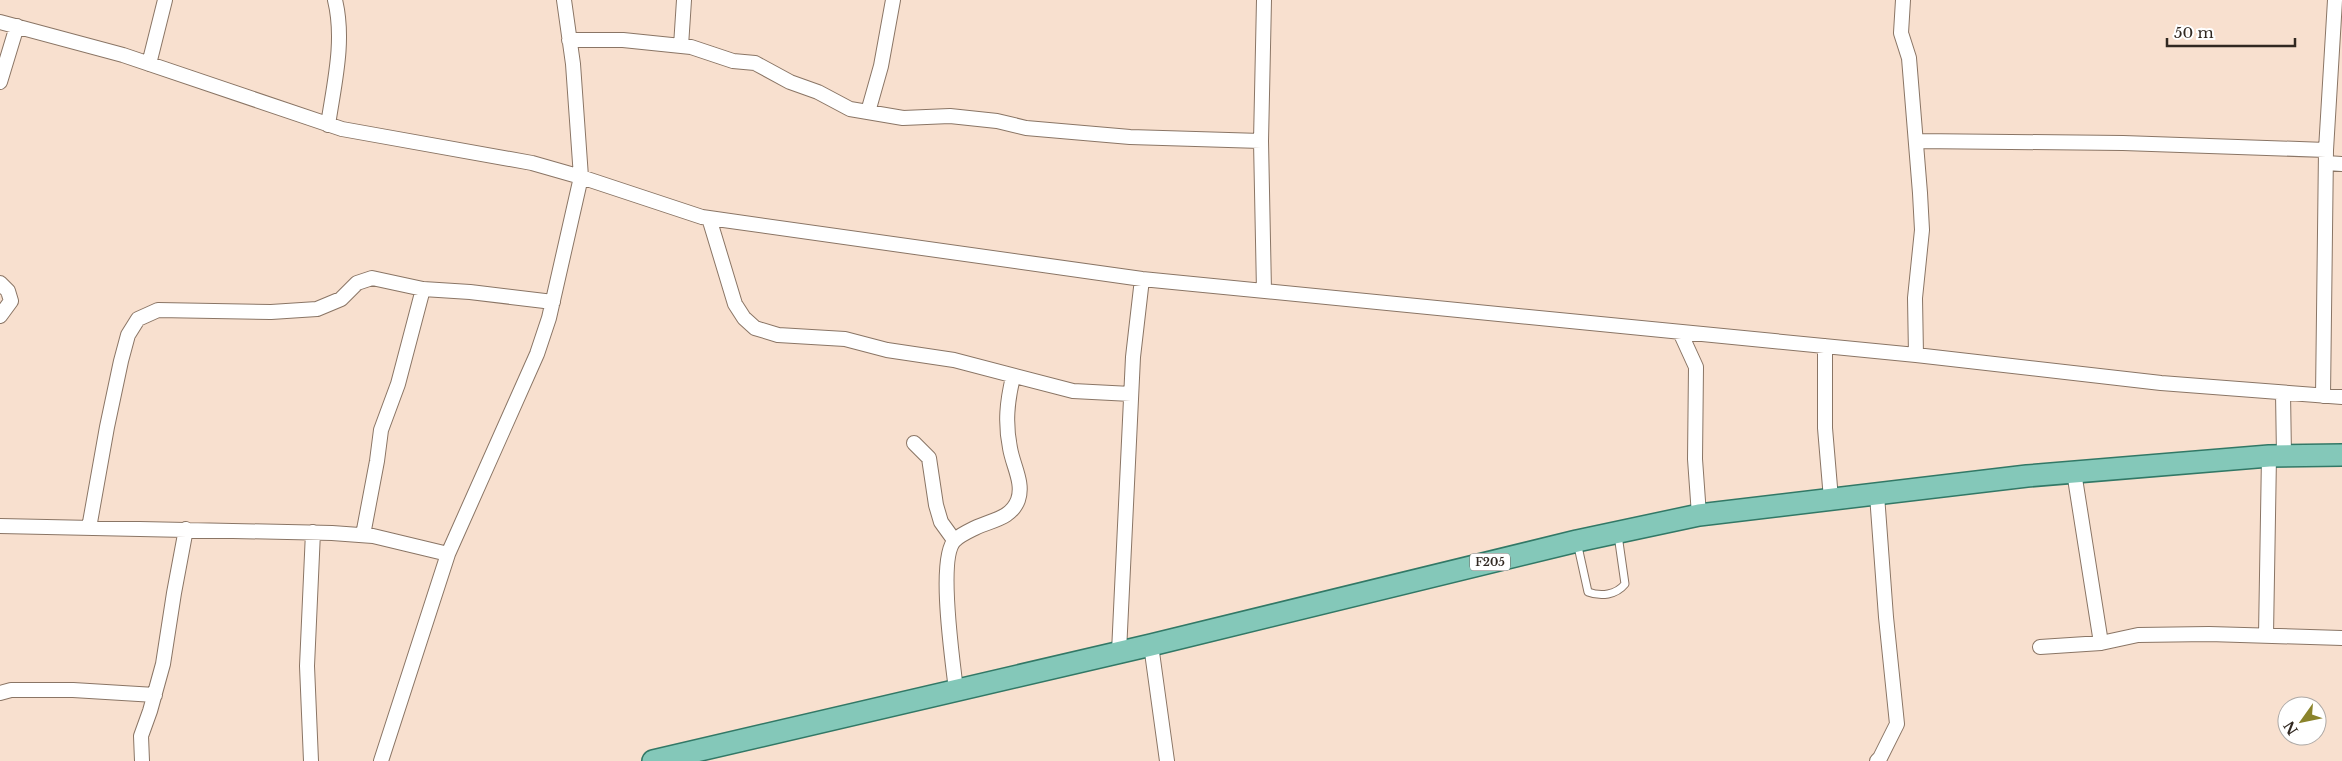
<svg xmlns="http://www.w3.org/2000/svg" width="2342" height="761" viewBox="0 0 2342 761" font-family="'Libre Baskerville',serif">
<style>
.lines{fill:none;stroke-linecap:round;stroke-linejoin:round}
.service-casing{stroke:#8a7565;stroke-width:9}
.minor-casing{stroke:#8a7565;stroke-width:16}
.primary-casing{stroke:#327866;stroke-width:24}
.service{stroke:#fff;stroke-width:7}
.minor{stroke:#fff;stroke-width:14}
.primary{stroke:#84c8b9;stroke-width:21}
.labels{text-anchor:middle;stroke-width:5;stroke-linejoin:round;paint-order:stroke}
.shield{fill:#fff;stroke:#6f6864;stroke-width:1}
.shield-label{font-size:11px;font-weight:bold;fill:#312821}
</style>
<rect width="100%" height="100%" fill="#f8e0cf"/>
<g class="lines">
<defs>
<path id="service" d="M1577,542L1588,592C1601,597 1616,595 1625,584L1618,535"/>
<path id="minor" d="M1264,0L1261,141L1264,291
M1903,0L1901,33L1909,58L1920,193L1922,230L1915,298L1916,355
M0,22L123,55L342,129L532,163L581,177L702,217L1142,279L1916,355L2161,383L2342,397
M569,40H623L691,47L733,61L755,63L790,82L818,92L850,109L903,118L950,116L997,121L1026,128L1130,137L1261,141
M681,46L684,0
M149,64L165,0
M0,82L17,26
M868,112L881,66L893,0
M328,125C334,84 345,41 335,0
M1917,141L2123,143L2326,150
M2326,163L2342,164
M709,218L735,304L744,318L755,328L778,335L845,339L887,350L954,360L1073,391L1131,394
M0,283L8,291L11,301L0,316
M1680,332L1696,367L1695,459L1699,515
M1825,346V428L1831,499
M2283,393L2284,456
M2323,396L2326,150L2335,0
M914,443L929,458L936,505L941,522L954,540
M2074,472L2101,643
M1877,495L1886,617L1897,724L1880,758L1877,761
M0,526L332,533L373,536L448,554
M89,528L107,427L121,361L128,335L138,319L158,310L271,312L317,309L341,299L357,283L372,278L423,289L470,292L553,302
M363,535L377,461L381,430L398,384L423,289
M2266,635L2269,456
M1151,645L1167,761
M2040,647L2101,643L2138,635L2209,634L2342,638
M1119,652L1133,357L1142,279
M956,690C953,663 937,557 955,540C960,535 969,531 975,528C991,520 1011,519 1018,500C1024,483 1013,466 1010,448C1005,423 1007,402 1013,377
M0,693L11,690H73L155,695
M142,761L141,736L150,711L163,664L174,593L186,529
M311,761L307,666L313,532
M381,761L448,554L537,354L549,318L581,177L573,64L564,0"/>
<path id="primary" d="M653,761L1151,645L1577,541L1699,515L2027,476L2269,456L2342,455"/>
</defs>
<use href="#service" class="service-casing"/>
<use href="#minor" class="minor-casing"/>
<use href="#primary" class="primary-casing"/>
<use href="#service" class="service"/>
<use href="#minor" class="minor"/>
<use href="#primary" class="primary"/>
</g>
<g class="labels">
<rect class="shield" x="1470" y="553.5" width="40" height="17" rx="4"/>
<g class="shield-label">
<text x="1490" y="566">F205</text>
</g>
</g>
<g transform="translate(2302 721) rotate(237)"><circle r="24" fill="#ffffff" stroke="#ada9a6"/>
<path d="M0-4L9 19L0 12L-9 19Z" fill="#8a832b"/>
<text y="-8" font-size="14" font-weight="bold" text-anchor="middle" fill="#312821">N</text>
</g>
<path d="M2167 38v8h128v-8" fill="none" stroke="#312821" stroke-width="2.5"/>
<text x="2174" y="38" font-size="15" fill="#312821" stroke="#ffffff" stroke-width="4" paint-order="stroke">50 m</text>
</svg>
